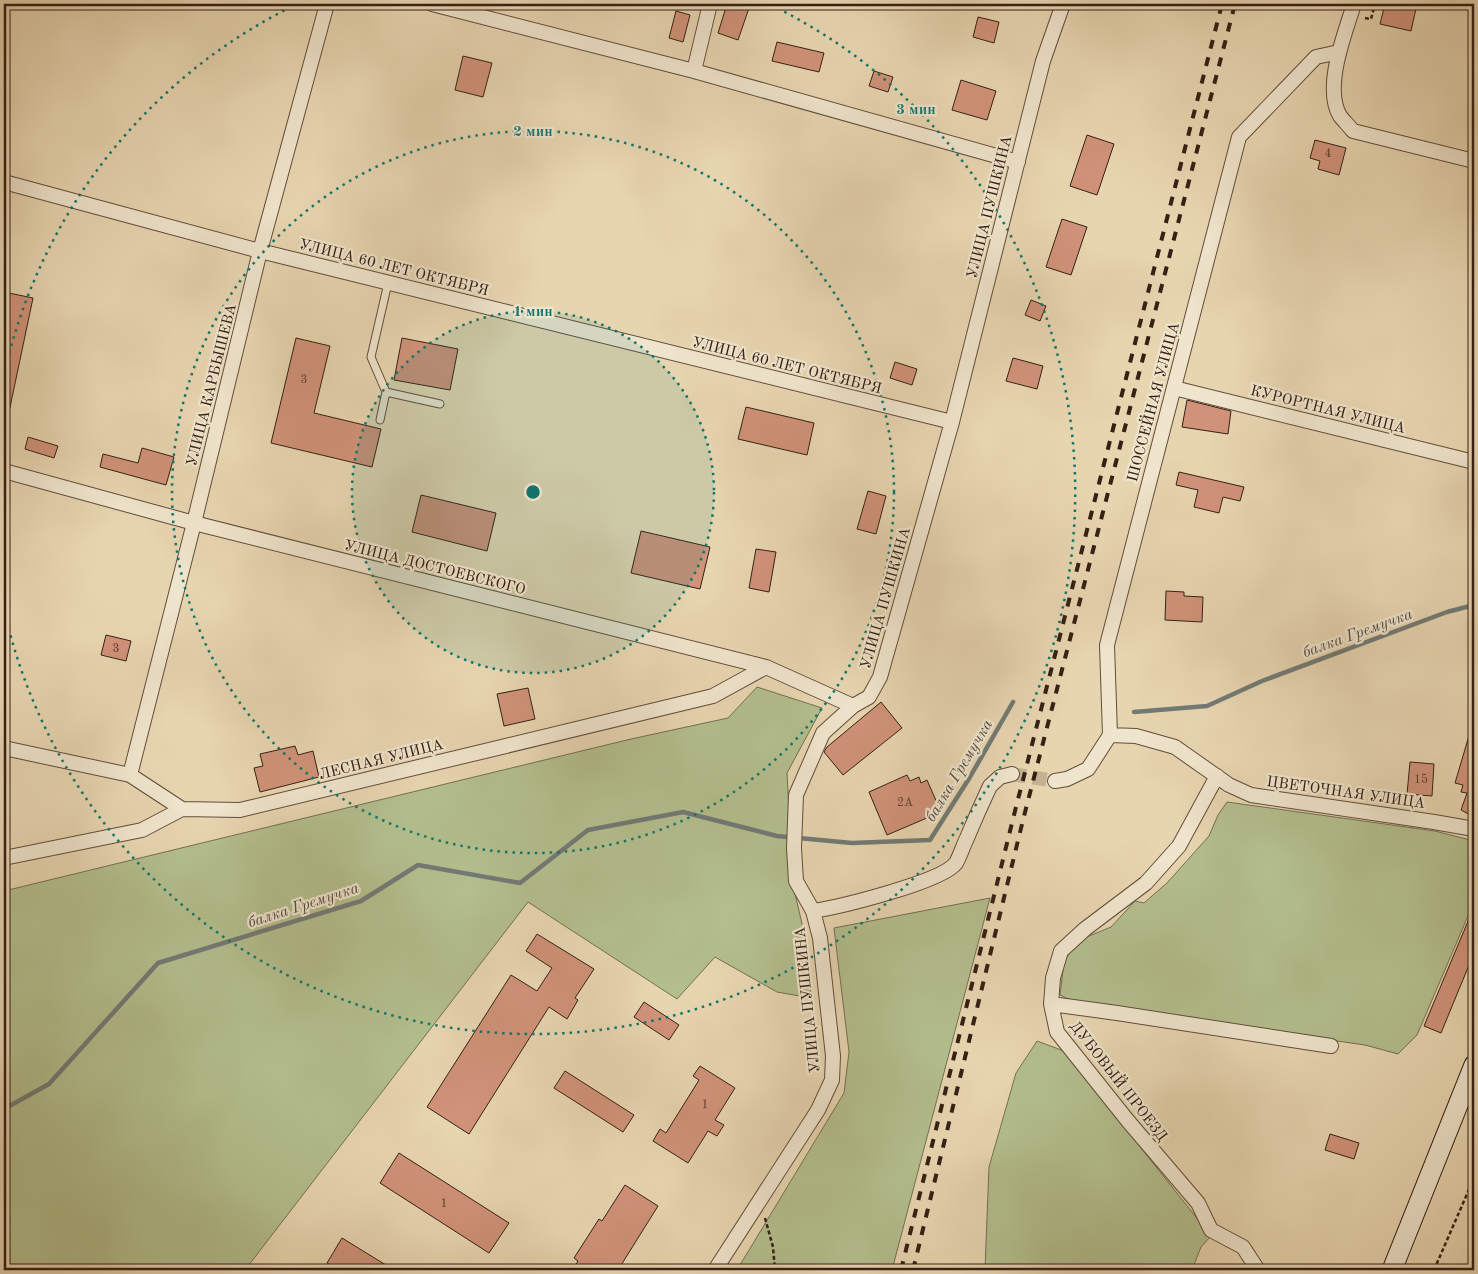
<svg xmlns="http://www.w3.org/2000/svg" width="1478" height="1274" viewBox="0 0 1478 1274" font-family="'Old Standard TT',serif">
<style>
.green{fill:#b3be8d;stroke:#746f50}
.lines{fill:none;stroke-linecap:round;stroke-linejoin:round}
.stream{stroke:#727a75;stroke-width:4.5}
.building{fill:#d09279;stroke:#352014}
.minor-tunnel{stroke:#c3b191;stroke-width:14;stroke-dasharray:14 7;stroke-linecap:butt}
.service-casing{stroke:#624d3b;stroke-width:9}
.minor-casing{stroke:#624d3b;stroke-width:16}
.secondary-casing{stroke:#352014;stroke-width:21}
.path{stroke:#352014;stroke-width:2.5;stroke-dasharray:4 2.5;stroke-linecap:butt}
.service{stroke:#efe4cc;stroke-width:7}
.minor{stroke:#efe4cc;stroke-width:14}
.secondary{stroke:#efe4cc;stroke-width:19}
.rail{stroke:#352014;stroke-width:4;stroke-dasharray:9 9;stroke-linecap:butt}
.ring{fill:none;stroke:#0f766e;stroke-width:2.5;stroke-dasharray:2.5 5}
.labels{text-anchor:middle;stroke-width:4.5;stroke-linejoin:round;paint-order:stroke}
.number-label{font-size:12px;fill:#5c3c2d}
.street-label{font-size:15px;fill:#352014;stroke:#efe4cc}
.water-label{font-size:16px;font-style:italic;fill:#544d45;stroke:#efe4cc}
.centre{fill:#0f766e;stroke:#efe4cc;stroke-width:2.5}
.ring-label{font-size:15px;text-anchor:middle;font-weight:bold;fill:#0f766e;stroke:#efe4cc;stroke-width:4.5;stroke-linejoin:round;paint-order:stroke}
</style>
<rect width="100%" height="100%" fill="#e7d5b0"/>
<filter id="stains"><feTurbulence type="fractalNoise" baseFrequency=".004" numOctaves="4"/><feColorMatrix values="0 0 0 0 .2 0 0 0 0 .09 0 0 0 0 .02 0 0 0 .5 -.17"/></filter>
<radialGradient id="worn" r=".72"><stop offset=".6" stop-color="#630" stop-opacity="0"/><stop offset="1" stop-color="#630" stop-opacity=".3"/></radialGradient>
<path class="green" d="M757,687L822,708L787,773L793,885L806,941L811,998L777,992L715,957L677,999L528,902L245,1270H4V891L631,739L728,718Z
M1227,802L1435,831L1474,841V902L1417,1035L1398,1054L1365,1045L1079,1004L1060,995L1064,962L1077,941L1111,927L1135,901L1144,903L1167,883L1209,836L1218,815Z
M990,898L892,1270H737L844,1093L849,1052L834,928Z
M1037,1041L1064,1051L1211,1236L1201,1247L1192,1270H985L989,1167L1016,1073Z"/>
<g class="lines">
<path class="stream" d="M1134,712L1207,706L1262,681L1447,612L1474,605
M4,1109L49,1084L158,963L361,901L418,865L520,883L588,830L683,812L777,836L852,843L930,840L970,777L1013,702"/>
</g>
<path class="building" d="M727,4H737L749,8L738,40L718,33Z
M1385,4H1417L1411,31L1380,24Z
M676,11L690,15L683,42L669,38Z
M978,17L999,22L994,43L973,37Z
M777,42L824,53L819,72L772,61Z
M463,56L492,63L483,97L455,90Z
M874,71L893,77L888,92L869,86Z
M961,80L996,91L987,120L952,110Z
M1087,135L1114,144L1097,195L1070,186Z
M1315,140L1346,148L1339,175L1318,169L1320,161L1310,158Z
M1062,219L1087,227L1071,275L1046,267Z
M4,292L33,298L9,412H4Z
M1031,300L1046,306L1040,321L1025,315Z
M296,338L330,346L314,413L381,429L372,467L271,443Z
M402,338L458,349L450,390L394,380Z
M1013,358L1043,366L1037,389L1006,381Z
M895,362L917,369L912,385L890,378Z
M1187,400L1231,411L1228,434L1182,427Z
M746,407L814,423L807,455L738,439Z
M28,437L58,446L54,458L25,449Z
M142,448L174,457L166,485L100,467L103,454L138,463Z
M1179,472L1244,487L1240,501L1223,497L1219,513L1194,507L1198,490L1176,485Z
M868,491L886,496L876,534L857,529Z
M421,495L496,513L487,551L412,532Z
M641,531L710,547L700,589L631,573Z
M756,549L776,552L769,592L749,588Z
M1166,591L1184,592V596L1203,597L1202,622L1165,620Z
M106,635L131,641L126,661L101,655Z
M528,688L535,719L504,726L497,694Z
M881,702L902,728L843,775L824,752L827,747Z
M1471,729L1474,730V817L1461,810L1467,793L1461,792L1463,785L1455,783Z
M295,746L298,755L313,751L319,777L260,792L254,768L263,766L260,754Z
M1410,762L1434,764L1432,796L1407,794Z
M907,775L910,781L919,777L921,783L927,780L941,812L887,835L869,792Z
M1474,907V953L1441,1033L1424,1026Z
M537,934L594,969L575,998L578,1000L567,1019L549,1007L469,1134L427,1107L511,975L537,991L552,968L526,951Z
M644,1002L679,1025L669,1040L634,1017Z
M700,1066L735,1088L715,1120L724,1125L717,1136L708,1131L688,1163L653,1141L660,1129L666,1133L699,1080L693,1076Z
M565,1071L634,1115L623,1132L554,1088Z
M1330,1134L1359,1143L1354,1159L1325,1150Z
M399,1153L509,1223L489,1253L380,1183Z
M625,1185L658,1206L618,1270H572L578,1261L574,1258L599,1219L602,1221Z
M342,1238L394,1270H339L327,1263Z"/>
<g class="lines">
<path class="minor-tunnel" d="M1012,774L1055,781"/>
<defs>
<path id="service" d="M388,283L371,357L386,392L440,404
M380,420L386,392"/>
<path id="minor" d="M432,4L694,71L1018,162
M1354,4C1345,34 1323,87 1340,116C1344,121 1349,126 1353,131L1474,161
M694,71L710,4
M4,182L260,251L952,422
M1174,388L1474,462
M4,471L194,523L766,667L853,706
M1110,735L1136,736L1175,747L1229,785L1251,795L1434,822L1474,829
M4,748L130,775L182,809L240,810L713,696L766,667
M130,775L194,523L260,251L327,4
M1217,776L1179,846L1146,883L1085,929L1061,951L1053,978L1051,1004L1057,1032L1128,1121L1198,1203L1211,1230L1243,1247L1258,1270
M1055,781L1067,779L1088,769L1110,735L1107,645L1239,137L1316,57L1339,52
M4,858L142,830L182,809
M813,911C839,907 942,882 956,863C960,856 963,846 967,838C974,821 982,803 990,786L1000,777L1012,774
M1051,1004L1117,1013L1331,1046
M715,1270L818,1110L832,1080L833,1056L820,938L813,911L796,881L794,848L796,795L823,733L853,706L869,697L880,677L952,422L1043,61L1063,4"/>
<path id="secondary" d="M1392,1270L1474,1065"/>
</defs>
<use href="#service" class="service-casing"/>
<use href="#minor" class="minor-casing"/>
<use href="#secondary" class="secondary-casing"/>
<path class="path" d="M1365,18L1371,19L1375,4
M765,1218L773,1247L775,1270
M1434,1270L1474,1178"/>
<use href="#service" class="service"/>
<use href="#minor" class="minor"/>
<use href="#secondary" class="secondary"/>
<path class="rail" d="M901,1270L1015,811L1222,4
M913,1270L1024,816L1235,4"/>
</g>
<circle cx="533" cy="492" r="181" fill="#0f766e" fill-opacity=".12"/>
<g class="ring">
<circle cx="533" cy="492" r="181"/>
<circle cx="533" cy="492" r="361"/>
<path d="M4 375A542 542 0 0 1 295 5M771 5A542 542 0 1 1 4 609"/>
</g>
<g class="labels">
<g class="number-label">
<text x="1328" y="157">4</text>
<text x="304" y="383">3</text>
<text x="116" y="652">3</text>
<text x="1421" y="783">15</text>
<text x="905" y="806">2А</text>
<text x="705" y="1108">1</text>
<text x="444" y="1207">1</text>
</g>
<g class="street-label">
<text transform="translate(989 207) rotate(-76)" y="5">УЛИЦА ПУШКИНА</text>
<text transform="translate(394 267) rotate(14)" y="5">УЛИЦА 60 ЛЕТ ОКТЯБРЯ</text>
<text transform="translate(787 365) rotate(14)" y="5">УЛИЦА 60 ЛЕТ ОКТЯБРЯ</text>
<text transform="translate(211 385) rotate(-76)" y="5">УЛИЦА КАРБЫШЕВА</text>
<text transform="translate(1153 402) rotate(-75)" y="5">ШОССЕЙНАЯ УЛИЦА</text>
<text transform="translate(1328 409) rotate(14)" y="5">КУРОРТНАЯ УЛИЦА</text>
<text transform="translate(435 567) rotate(14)" y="5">УЛИЦА ДОСТОЕВСКОГО</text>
<text transform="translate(885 598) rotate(-74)" y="5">УЛИЦА ПУШКИНА</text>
<text transform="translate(381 759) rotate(-14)" y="5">ЛЕСНАЯ УЛИЦА</text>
<text transform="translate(1346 792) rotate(8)" y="5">ЦВЕТОЧНАЯ УЛИЦА</text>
<text transform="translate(807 1000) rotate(-96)" y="5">УЛИЦА ПУШКИНА</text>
<text transform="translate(1119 1081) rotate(52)" y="5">ДУБОВЫЙ ПРОЕЗД</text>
</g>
<g class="water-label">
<text transform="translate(1357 632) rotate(-20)" y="6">балка Гремучка</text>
<text transform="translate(958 770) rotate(-59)" y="6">балка Гремучка</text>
<text transform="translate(303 904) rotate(-18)" y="6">балка Гремучка</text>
</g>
</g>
<circle cx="533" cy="492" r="8" class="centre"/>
<g class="ring-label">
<text x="916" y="114">3 мин</text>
<text x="533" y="136">2 мин</text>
<text x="533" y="316">1 мин</text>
</g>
<rect width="1478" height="1274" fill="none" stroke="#e7d5b0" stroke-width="20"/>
<rect x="5" y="5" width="1468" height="1264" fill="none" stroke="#352014" stroke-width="2.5"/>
<rect x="10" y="10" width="1458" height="1254" fill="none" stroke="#352014"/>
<rect width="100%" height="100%" filter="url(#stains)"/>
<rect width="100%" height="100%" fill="url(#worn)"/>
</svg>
